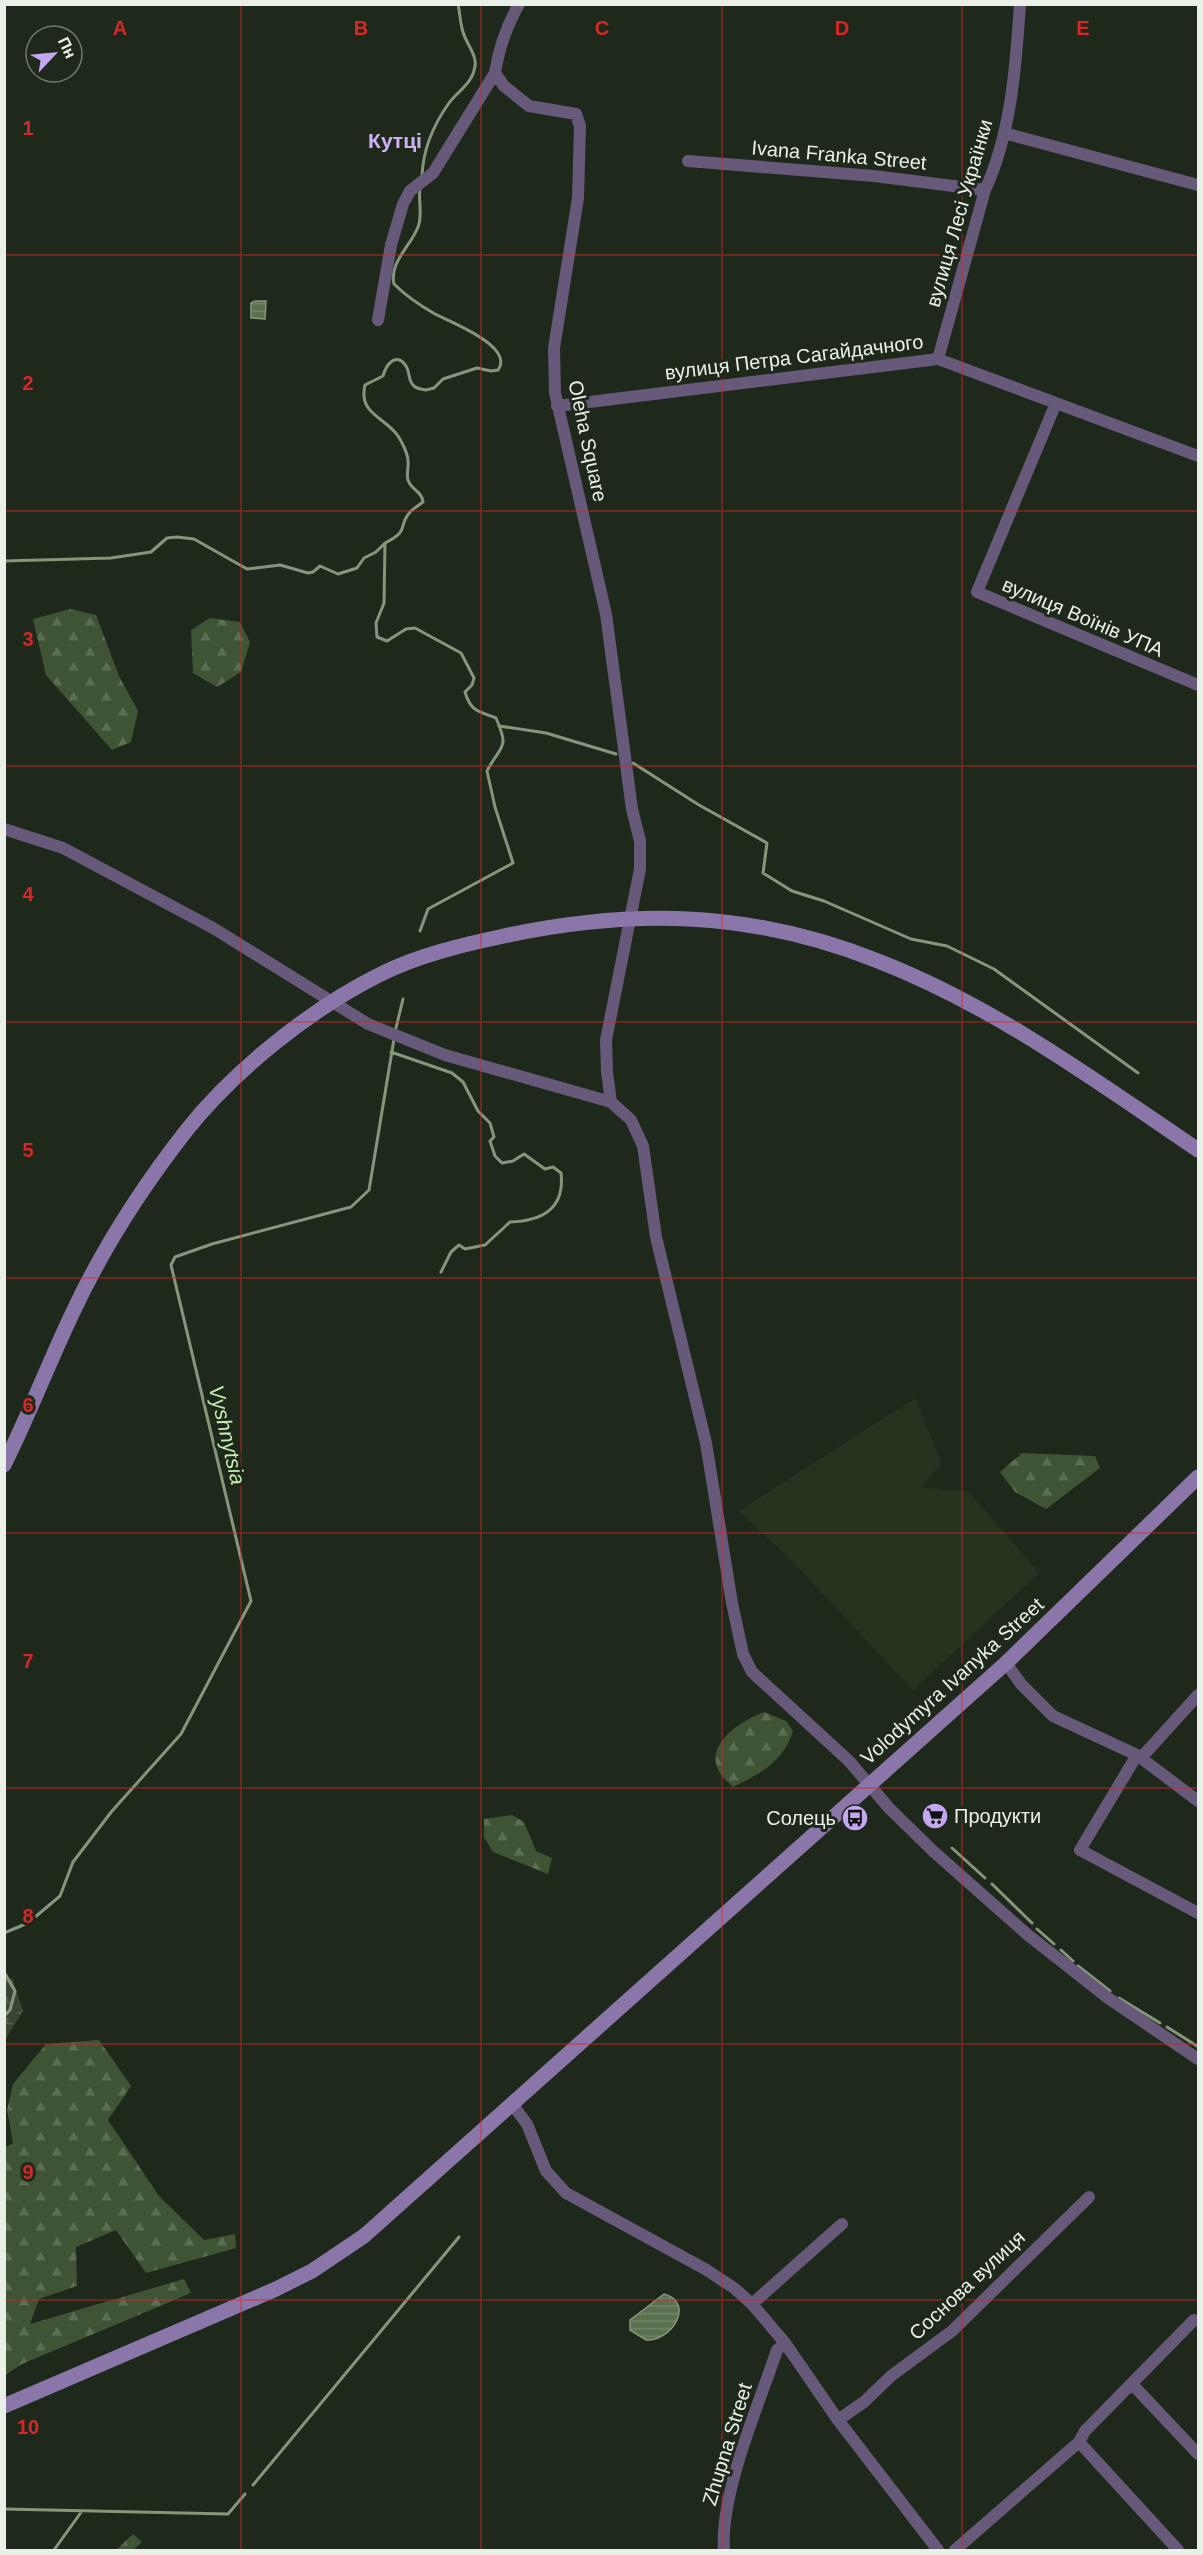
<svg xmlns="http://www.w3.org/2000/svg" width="1203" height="2555" viewBox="0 0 1203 2555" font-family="Helvetica,sans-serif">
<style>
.built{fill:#26331f}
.forest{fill:url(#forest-firs)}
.wetland{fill:url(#wetland-marsh)}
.water{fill:url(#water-rules);stroke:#85967d;stroke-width:1.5}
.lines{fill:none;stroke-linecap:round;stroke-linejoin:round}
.stream{stroke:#85967d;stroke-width:3}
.minor{stroke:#665979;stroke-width:12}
.secondary{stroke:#8a76a9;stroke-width:15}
.grid{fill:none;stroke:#d62828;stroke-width:1.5;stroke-opacity:0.55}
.labels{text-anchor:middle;stroke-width:6;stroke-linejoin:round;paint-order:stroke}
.street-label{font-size:20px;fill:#eaf0e7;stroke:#1f291b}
.poi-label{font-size:20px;fill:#eaf0e7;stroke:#1f291b;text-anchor:start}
.neighbourhood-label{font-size:21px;font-weight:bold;fill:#ceb2f8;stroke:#1f291b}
.water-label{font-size:21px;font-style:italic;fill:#c7edb4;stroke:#1f291b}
.grid-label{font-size:20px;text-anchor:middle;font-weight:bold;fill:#d62828;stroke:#1f291b;stroke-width:6;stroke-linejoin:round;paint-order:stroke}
</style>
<defs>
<pattern id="forest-firs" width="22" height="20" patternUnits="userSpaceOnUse" patternTransform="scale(1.5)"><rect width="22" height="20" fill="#3f5435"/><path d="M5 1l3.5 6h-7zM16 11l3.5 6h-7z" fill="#5b6d52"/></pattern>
<pattern id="wetland-marsh" width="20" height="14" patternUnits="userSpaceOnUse" patternTransform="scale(1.5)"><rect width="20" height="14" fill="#3a4634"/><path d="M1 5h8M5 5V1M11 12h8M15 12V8" fill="none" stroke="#576151"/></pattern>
<pattern id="water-rules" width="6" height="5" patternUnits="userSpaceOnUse" patternTransform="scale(1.5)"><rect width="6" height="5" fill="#5a704f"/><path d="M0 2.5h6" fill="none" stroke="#728568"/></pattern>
</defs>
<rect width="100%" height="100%" fill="#1f291b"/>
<path class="built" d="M915,1398L942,1463L921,1487L969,1492L1039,1573L913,1690L791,1560L739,1511Z"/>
<path class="forest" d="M70,609L96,615L119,676L138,711L131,742L112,750L46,675L33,619Z
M210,618L240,622L250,642L241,672L217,687L193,673L191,630Z
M1022,1453L1095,1456L1100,1468L1046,1509L1015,1492L1000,1472Z
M764,1712L786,1721L793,1731C784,1761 760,1774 733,1787C729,1783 723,1778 720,1773C702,1744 743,1720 764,1712Z
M512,1815L524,1822L536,1851L552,1858L548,1874L493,1852L484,1837V1819Z
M99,2040L131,2086L108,2120L159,2196L204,2240L235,2234L236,2248L146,2273L116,2230L76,2247L77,2286L39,2299L30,2324L184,2279L191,2293L22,2364L5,2375L4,2148L13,2143L7,2110L13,2084L46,2044Z
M133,2534L142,2542L133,2550H116Z"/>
<path class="wetland" d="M12,1978L23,2011L5,2040V1979Z"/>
<path class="water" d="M255,301H266L265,319L251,318V303Z
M664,2294C696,2303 671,2342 646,2340L630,2330V2320Z"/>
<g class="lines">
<path class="stream" d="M422,176C423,150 434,124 449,103C458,91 473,83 475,66C477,55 466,43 463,32C460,23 460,13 458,4
M4,561L111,558L151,552L167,538L177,537L194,539L247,569L280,565L308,573L313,572L320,566L338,574L357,568L364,558L376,552L385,543
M499,726L546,733L616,754
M633,763L699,805L767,843L763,873L792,891L824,901L911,939L947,946L994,969L1138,1073
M420,931L428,909L513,863L495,807L487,771C501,744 510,750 496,718C478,711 471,712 465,692L472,685L474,678L461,653L415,628L406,629L387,641L377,637L376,623L384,603L385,543C411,530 397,527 410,512C414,508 419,505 423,502C422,491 411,490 408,480C406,474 409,467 408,461C408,454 402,442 398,436C385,417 358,414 365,385L383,376C386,365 396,351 406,366C410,372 408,380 413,385C416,389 421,389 426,390L434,388L443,379L477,368L491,371L498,370C515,347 451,322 435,314C421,306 405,295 394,284C389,262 411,246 418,227C423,215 418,201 420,188
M395,1032L403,999
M391,1052L452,1073L463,1082L478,1111L490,1123L494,1137L490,1141L495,1156L502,1163L513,1161L524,1154L545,1169L553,1167L561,1173C565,1209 542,1221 510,1222L485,1245L465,1249L459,1245L451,1252L441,1272
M952,1848L985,1878
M992,1884L1032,1923
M1037,1929L1054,1944
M4,1933L28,1923L60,1896L73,1862L112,1811L181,1734L251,1601L171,1265L175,1257L212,1244L351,1207L369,1190L394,1039
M1061,1950L1073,1961
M1078,1966L1110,1991
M4,1972L15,1991L10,2010L4,2016
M1119,1998L1160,2023
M1167,2027L1197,2046
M253,2485L459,2237
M4,2509L228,2514L245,2494
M54,2550L82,2511"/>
<path class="minor" d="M519,4C506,27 499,47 495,73L504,86L529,106L576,114L580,126L578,198L554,348L555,393L606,614L632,809L640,841V869L606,1040L607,1072L611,1102
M1004,133L1198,185
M688,161L874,176L985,190
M378,320L391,245L403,204L410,191L433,173L495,73
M938,359L985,190C1011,134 1016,66 1020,4
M1056,403L977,592L1198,685
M557,406L938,359L1198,456
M4,829L63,848L213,928L368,1024L445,1055L611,1102L631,1120L643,1146L656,1237L706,1443L732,1603L743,1654L752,1672L849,1761L889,1808L933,1851L1028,1935L1108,1998L1198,2059
M1006,1663L1021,1684L1053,1716L1137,1755L1198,1801
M1137,1755L1080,1850L1198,1913
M1141,1758L1198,1695
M512,2104L527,2124L546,2171L566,2193L705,2269L734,2288L752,2304L785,2343L838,2420L938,2550
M752,2304L842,2224
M1132,2384L1198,2454
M838,2420L864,2402L891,2376L952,2331L1089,2197
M1079,2442L1178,2550
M724,2550C720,2493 758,2407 777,2350L785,2343
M955,2550L1079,2442L1085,2431L1194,2320"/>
<path class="secondary" d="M4,1465C29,1415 49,1362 73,1312C103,1248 143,1186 186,1131C233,1071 312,1008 381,974C419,955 462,945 504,936C635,908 752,911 878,961C994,1006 1096,1081 1198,1150
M4,2406L276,2289L312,2271L364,2236L1006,1663L1198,1477"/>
</g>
<path class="grid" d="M241,4V2550M481,4V2550M722,4V2550M962,4V2550M4,255H1198M4,511H1198M4,766H1198M4,1022H1198M4,1278H1198M4,1533H1198M4,1788H1198M4,2044H1198M4,2300H1198"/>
<defs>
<symbol id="supermarket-disc" viewBox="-11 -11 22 22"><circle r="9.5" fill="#c4a7f1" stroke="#1f291b"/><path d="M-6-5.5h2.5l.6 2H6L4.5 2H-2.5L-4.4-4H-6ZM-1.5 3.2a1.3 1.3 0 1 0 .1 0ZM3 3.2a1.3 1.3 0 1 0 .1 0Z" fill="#111"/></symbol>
<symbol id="bus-disc" viewBox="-11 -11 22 22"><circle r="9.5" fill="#c4a7f1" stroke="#1f291b"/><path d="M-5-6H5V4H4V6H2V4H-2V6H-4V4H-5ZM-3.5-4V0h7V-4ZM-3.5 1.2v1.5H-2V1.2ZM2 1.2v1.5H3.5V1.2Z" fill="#111"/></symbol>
</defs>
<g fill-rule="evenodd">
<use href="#supermarket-disc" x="920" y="1801" width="30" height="30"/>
<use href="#bus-disc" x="840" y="1803" width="30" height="30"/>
</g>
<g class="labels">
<g class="street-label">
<text transform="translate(839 155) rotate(5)" y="7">Ivana Franka Street</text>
<text transform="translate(959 213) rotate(-74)" y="7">вулиця Лесі Українки</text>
<text transform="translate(794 357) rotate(-7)" y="7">вулиця Петра Сагайдачного</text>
<text transform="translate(588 441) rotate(78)" y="7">Oleha Square</text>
<text transform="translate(1083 617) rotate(23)" y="7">вулиця Воїнів УПА</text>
<text transform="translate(952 1681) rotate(-42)" y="7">Volodymyra Ivanyka Street</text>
<text transform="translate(967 2285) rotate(-43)" y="7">Соснова вулиця</text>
<text transform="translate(727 2444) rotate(-73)" y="7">Zhupna Street</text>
</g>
<g class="poi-label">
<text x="954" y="1823">Продукти</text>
<text x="836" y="1825" text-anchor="end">Солець</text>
</g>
<g class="neighbourhood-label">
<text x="395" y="148">Кутці</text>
</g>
<g class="water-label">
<text transform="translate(227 1435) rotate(77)" y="7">Vyshnytsia</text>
</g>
</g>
<g class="grid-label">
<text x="120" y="35">A</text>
<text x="361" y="35">B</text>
<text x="602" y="35">C</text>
<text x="842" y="35">D</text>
<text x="1083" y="35">E</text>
<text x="28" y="135">1</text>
<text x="28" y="390">2</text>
<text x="28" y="646">3</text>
<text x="28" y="901">4</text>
<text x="28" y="1157">5</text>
<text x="28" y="1412">6</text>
<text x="28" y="1668">7</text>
<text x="28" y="1923">8</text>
<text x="28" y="2179">9</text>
<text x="28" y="2434">10</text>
</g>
<rect width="1203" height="2555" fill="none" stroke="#eaf0e7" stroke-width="12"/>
<g transform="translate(54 54) rotate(64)"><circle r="28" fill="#1f291b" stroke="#70796d" stroke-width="1.5"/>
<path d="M0-4.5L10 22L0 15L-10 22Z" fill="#c4a7f1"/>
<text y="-9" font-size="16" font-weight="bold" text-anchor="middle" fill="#eaf0e7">Пн</text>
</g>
</svg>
